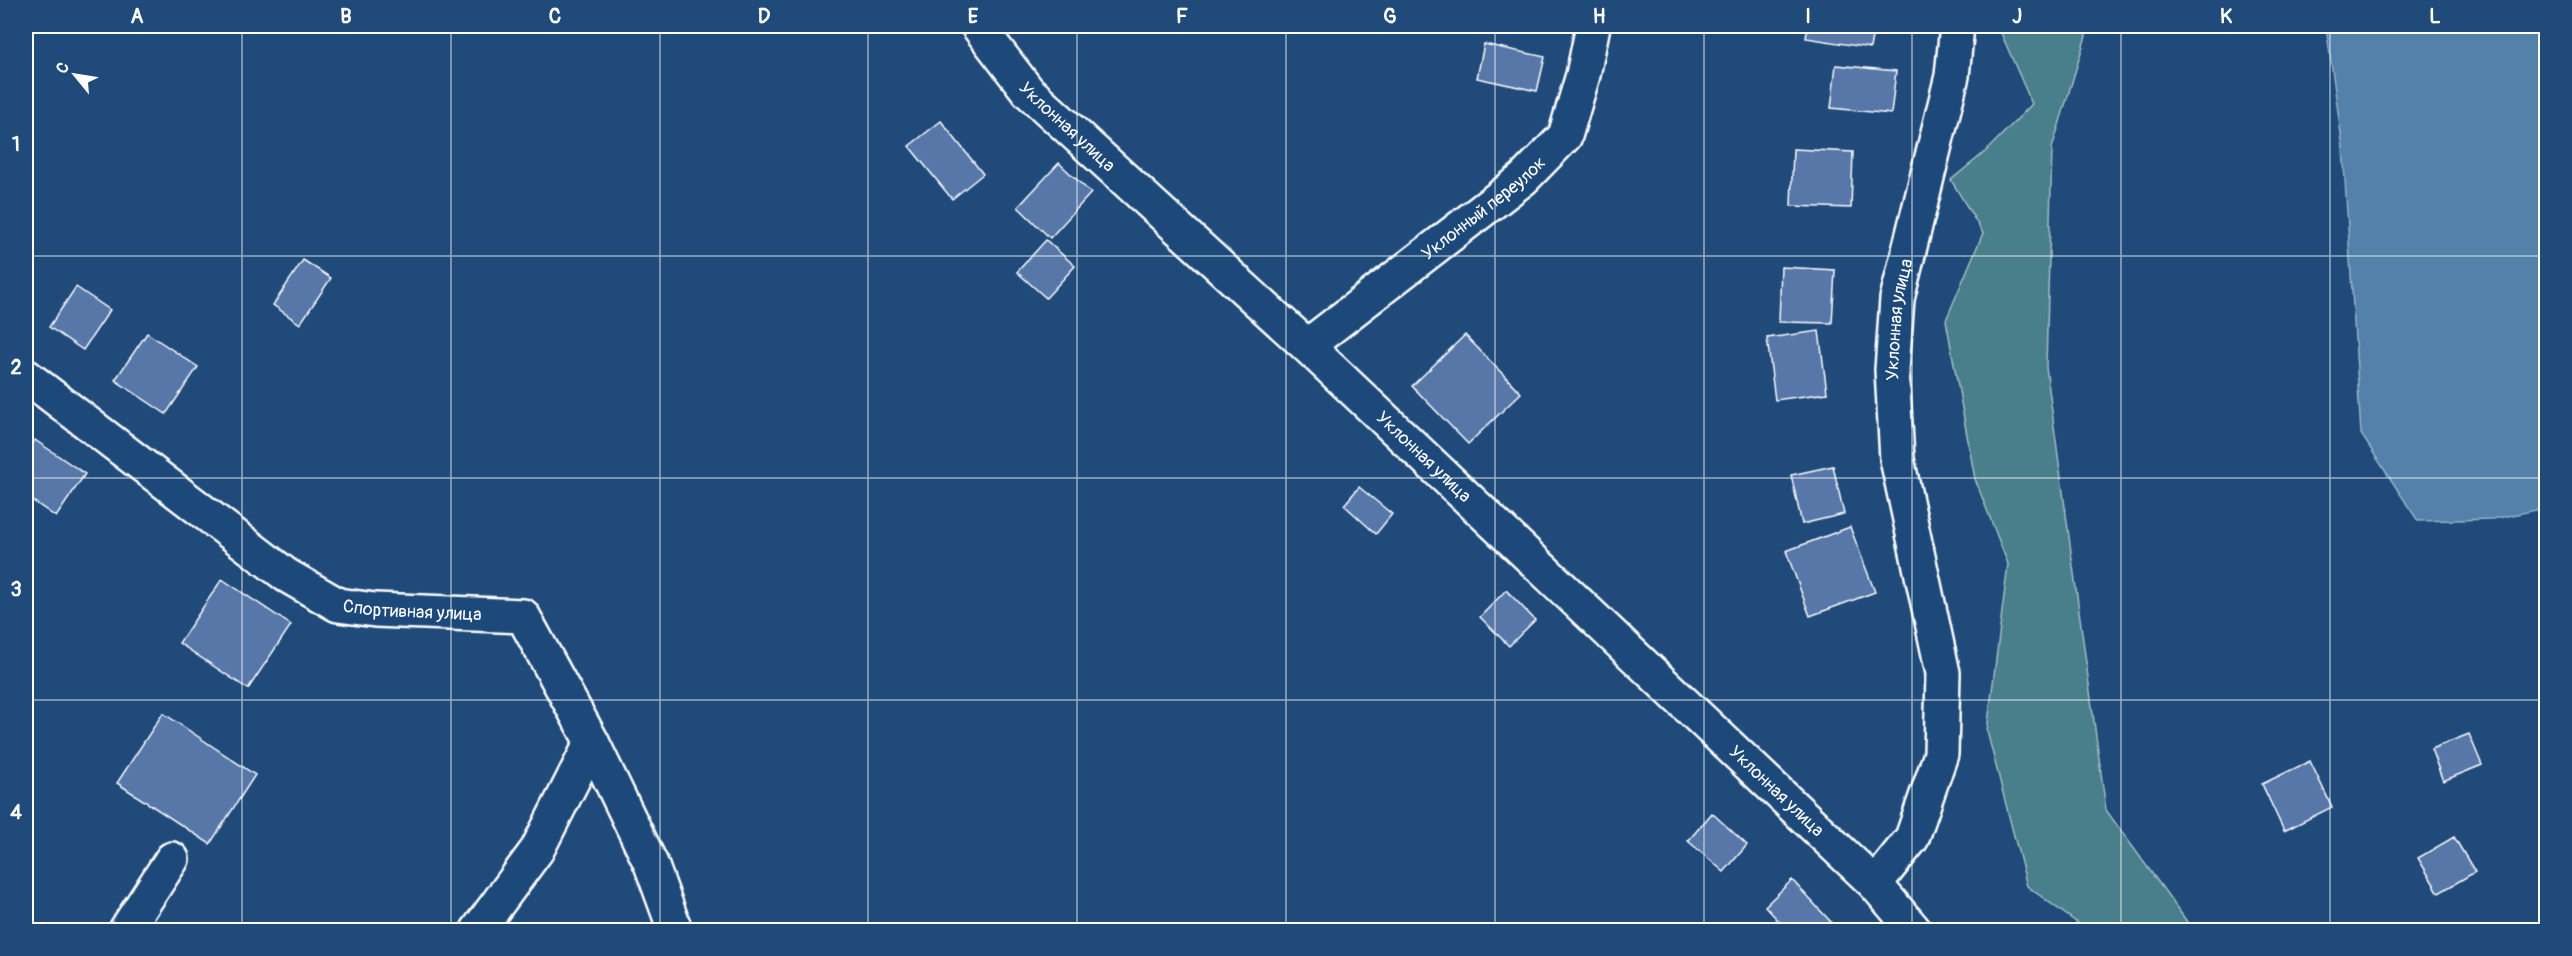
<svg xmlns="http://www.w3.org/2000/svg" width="2572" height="956" viewBox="0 0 2572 956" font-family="Pangolin,sans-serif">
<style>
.green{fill:#4a7e8b;stroke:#a4bec5;stroke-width:1.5}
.water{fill:#5281a9;stroke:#97b3cb;stroke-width:1.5}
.building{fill:#5777a8;stroke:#fff;stroke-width:1.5}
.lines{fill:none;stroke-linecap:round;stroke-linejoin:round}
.minor-casing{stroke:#fff;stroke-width:38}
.minor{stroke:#1f4a7a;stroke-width:33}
.grid{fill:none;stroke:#fff;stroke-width:1.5;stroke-opacity:0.55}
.labels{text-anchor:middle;stroke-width:5;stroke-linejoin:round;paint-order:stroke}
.street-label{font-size:18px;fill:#fff;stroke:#1f4a7a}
.neatline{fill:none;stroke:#fff;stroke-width:2}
.grid-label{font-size:20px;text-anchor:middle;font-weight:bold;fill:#fff}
</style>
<rect width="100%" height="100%" fill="#1f4a7a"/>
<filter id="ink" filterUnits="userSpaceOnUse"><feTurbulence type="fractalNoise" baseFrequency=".0167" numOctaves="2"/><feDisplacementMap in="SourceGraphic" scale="12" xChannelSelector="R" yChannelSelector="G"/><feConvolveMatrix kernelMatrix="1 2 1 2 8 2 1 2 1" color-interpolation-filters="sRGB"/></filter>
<g filter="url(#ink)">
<path class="green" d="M1998,26H2089L2052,148L2046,367L2106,810L2193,930H2087L2027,886L1987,731L2008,564L1975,479L1946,320L1983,233L1951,180L1985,152L2032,104Z"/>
<path class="water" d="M2326,26H2545L2546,33V508L2493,519L2418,521L2361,434L2343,148Z"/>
<path class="building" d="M1808,26H1874L1870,48L1806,38Z
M1484,44L1545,57L1537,91L1477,78Z
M1836,65L1896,71L1891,114L1831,108Z
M941,121L983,174L952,199L909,146Z
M1793,149L1853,152L1851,208L1791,206Z
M1059,163L1091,193L1050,238L1018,207Z
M1046,240L1075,266L1046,298L1017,272Z
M303,260L331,278L300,324L273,305Z
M1781,267L1835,270L1832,323L1779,322Z
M76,287L110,310L83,350L49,327Z
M1819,331L1827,393L1775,400L1767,338Z
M147,333L198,367L166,414L115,380Z
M1465,335L1521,393L1468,444L1412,386Z
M35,440L85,474L56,517L26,496V453Z
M1833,466L1844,514L1802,524L1791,475Z
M1359,487L1392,514L1376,534L1344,505Z
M1850,527L1875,592L1810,616L1786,551Z
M222,579L291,625L248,689L179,643Z
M1506,590L1535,620L1509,646L1480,617Z
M163,713L255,775L210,844L117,783Z
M2469,734L2482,765L2443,781L2431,749Z
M2310,761L2332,807L2284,831L2262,784Z
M1712,813L1747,845L1724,872L1688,841Z
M2454,837L2475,872L2439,893L2418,858Z
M1792,880L1831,922L1822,930H1787L1765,906Z"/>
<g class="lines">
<defs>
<g id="minor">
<path id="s1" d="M978,26L1028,91L1307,346L1875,884L1914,930"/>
<path id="s2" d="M1307,346L1523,179L1565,136L1583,75L1593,26"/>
<path id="s3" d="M26,376L286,575L338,605L375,610L523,616L592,742L651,864L675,930"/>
<path id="s4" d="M1875,884L1912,838L1941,754L1943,673L1897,459L1892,370L1897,299L1952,76L1957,26"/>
<path d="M126,930L172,859"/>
<path d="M478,930L537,850L592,742"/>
</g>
</defs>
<use href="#minor" class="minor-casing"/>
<use href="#minor" class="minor"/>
</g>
</g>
<path class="grid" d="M242,26V930M451,26V930M660,26V930M868,26V930M1077,26V930M1286,26V930M1495,26V930M1704,26V930M1912,26V930M2121,26V930M2330,26V930M26,256H2546M26,478H2546M26,700H2546"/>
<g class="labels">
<g class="street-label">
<text dy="6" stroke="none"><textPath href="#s1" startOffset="135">Уклонная улица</textPath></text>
<text dy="6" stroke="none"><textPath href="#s2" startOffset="224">Уклонный переулок</textPath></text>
<text dy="6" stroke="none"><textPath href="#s4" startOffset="588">Уклонная улица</textPath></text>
<text dy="6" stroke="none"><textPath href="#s1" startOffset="621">Уклонная улица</textPath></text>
<text dy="6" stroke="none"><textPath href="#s3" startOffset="462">Спортивная улица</textPath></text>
<text dy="6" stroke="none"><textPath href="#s1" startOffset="1107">Уклонная улица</textPath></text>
</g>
</g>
<rect width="2572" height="956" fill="none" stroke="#1f4a7a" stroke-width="66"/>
<g transform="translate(75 75) rotate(300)" stroke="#1f4a7a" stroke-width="4.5" paint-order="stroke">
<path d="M0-4.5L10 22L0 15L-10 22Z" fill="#ffffff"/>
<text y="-9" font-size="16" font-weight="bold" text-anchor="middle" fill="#ffffff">С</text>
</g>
<rect x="33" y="33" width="2506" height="890" class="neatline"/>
<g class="grid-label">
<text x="137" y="23">A</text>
<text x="346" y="23">B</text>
<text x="555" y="23">C</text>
<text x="764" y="23">D</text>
<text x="973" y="23">E</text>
<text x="1182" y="23">F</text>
<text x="1390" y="23">G</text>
<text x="1599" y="23">H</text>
<text x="1808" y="23">I</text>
<text x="2017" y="23">J</text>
<text x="2226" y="23">K</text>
<text x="2435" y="23">L</text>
<text x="16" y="151">1</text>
<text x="16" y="374">2</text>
<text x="16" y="596">3</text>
<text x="16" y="819">4</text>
</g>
</svg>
